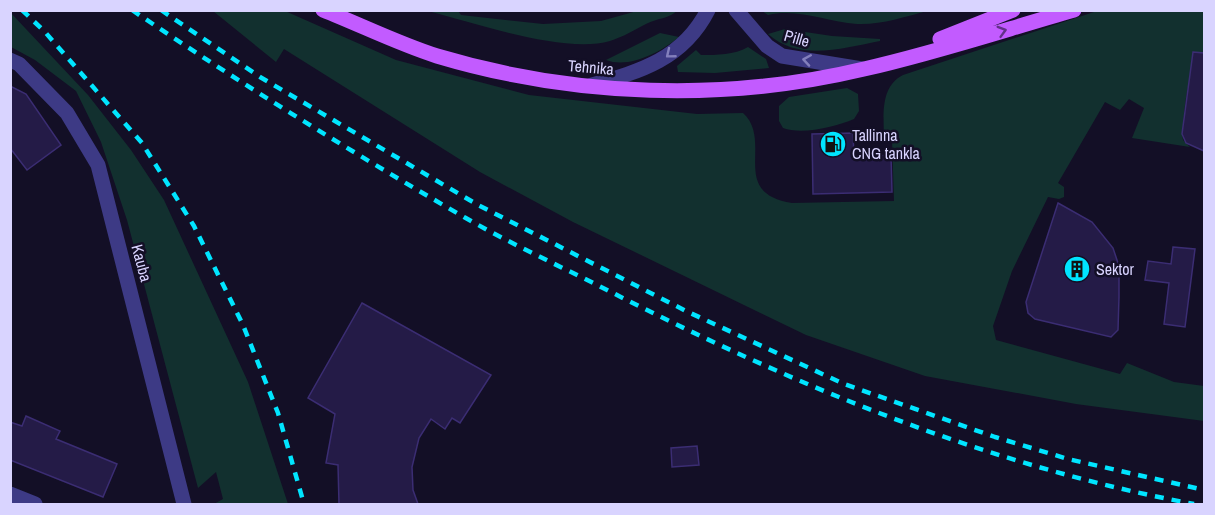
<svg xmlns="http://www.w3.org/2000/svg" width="1215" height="515" viewBox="0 0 1215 515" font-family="'Archivo Narrow',sans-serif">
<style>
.green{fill:#12302f}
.building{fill:#241b47;stroke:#3b2d73;stroke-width:1.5}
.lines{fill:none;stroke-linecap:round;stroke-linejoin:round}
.minor{stroke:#3d3a85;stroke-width:15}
.major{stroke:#c25bff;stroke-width:15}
.rail{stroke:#00e5ff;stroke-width:4.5;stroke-dasharray:9 8;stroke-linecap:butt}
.oneway{stroke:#623188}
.oneway2{stroke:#837fbc}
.labels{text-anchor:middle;stroke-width:5;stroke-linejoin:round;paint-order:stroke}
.street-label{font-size:16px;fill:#d9d4ff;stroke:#130f26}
.poi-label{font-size:16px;fill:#d9d4ff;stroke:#130f26;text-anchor:start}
</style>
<rect width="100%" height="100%" fill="#130f26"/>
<path class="green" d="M213,11H285L396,60L529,95L697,114L743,113C774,141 728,193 792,203L894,201L892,140H884C884,118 879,87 903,75L1097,11H1204V58C1185,68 1185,114 1182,134L1183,140L1190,147L1132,138L1144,108L1129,99L1120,110L1105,102L1058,183L1064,187V197L1059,199L1048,197L1012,271L993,326L996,340L1120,374L1127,363L1174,382L1204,386V421L1076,404L925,376L806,335L573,222L480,172L284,49L276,62Z
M428,11H458L461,15L543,24L601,21L637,11H677C668,19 658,18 648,23C636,29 623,37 610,41C564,54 475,23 428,11Z
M762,11H927C904,17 881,25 857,24C826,22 799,8 768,15Z
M10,12L88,95L131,150L164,200L248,382L288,504H214L223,499L216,472L198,488L127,220L101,142L76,91L35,60L11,47Z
M785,29L832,36L880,39V41C843,48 799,62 768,34Z
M660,33L679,37C661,52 629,69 606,60Z
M748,47L766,59L769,68L715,73L678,72L677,66L696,50L701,55C717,55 734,55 748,47Z
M847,88L858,94L859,111L854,119C835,127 802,135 783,128L779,121V106L789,97Z"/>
<path class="building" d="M1193,52L1204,53V151L1186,143L1182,134Z
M10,86L26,94L61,145L27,170L10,148Z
M853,133L854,157L891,155L892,192L813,194L812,134Z
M1058,203L1092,222L1113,248L1119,266V297L1118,330L1111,337L1035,319L1028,313L1026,302Z
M1173,247L1195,249L1185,327L1164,324L1169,283L1145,280L1148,261L1171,264Z
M362,303L491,375L460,423L452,418L445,429L431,419L419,438L412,467L413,490L418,504H339L338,465L326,463L335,414L308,398Z
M26,416L60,431L56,439L117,464L103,497L10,460V422L22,426Z
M697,446L699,465L672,467L671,448Z"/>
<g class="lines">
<path class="minor" d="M736,10L767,46L782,56L862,69
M10,60L19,64L67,113L98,165L184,504
M592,85C641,71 683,59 708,10
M10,494L35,504"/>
<path class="major" d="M323,10C361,25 399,44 437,56C574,97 726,102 864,69C935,53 1004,30 1074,10
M940,39L1013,10"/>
<path class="rail" d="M22,10L45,32L142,143L194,226L243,325L278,413L304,504
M132,10C240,83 351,152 464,217C511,244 562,267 611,292C796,386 989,466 1194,504
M161,10L260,77L478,205L686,311L844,384L995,437L1068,459L1204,490"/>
</g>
<defs><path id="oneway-chevron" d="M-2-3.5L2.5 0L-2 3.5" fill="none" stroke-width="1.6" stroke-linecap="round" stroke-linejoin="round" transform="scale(1.5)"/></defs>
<use class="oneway" href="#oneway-chevron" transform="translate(1002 31) rotate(-16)"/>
<g class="oneway2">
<use href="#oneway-chevron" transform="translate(670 54) rotate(141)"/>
<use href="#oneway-chevron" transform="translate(807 60) rotate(-171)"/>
</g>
<defs>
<symbol id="fuel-disc" viewBox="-11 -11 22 22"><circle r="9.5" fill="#00e5ff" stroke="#130f26"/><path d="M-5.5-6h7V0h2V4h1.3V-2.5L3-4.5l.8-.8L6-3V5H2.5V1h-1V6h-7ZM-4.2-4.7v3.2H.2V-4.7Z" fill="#111"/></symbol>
<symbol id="building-disc" viewBox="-11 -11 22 22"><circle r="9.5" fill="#00e5ff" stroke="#130f26"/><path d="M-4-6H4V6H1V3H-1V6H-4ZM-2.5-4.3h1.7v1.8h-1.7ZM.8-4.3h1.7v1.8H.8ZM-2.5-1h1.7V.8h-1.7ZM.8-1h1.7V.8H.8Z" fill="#111"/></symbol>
</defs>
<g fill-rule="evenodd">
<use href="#fuel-disc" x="818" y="129" width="30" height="30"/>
<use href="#building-disc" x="1062" y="254" width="30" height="30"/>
</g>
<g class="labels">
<g class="street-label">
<text transform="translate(797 38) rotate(16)" y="6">Pille</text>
<text transform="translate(591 67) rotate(5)" y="6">Tehnika</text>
<text transform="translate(142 263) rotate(75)" y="6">Kauba</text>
</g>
<g class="poi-label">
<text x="852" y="141">Tallinna<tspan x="852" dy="18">CNG tankla</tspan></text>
<text x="1096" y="275">Sektor</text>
</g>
</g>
<rect width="1215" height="515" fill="none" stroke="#d9d4ff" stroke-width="24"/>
</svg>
